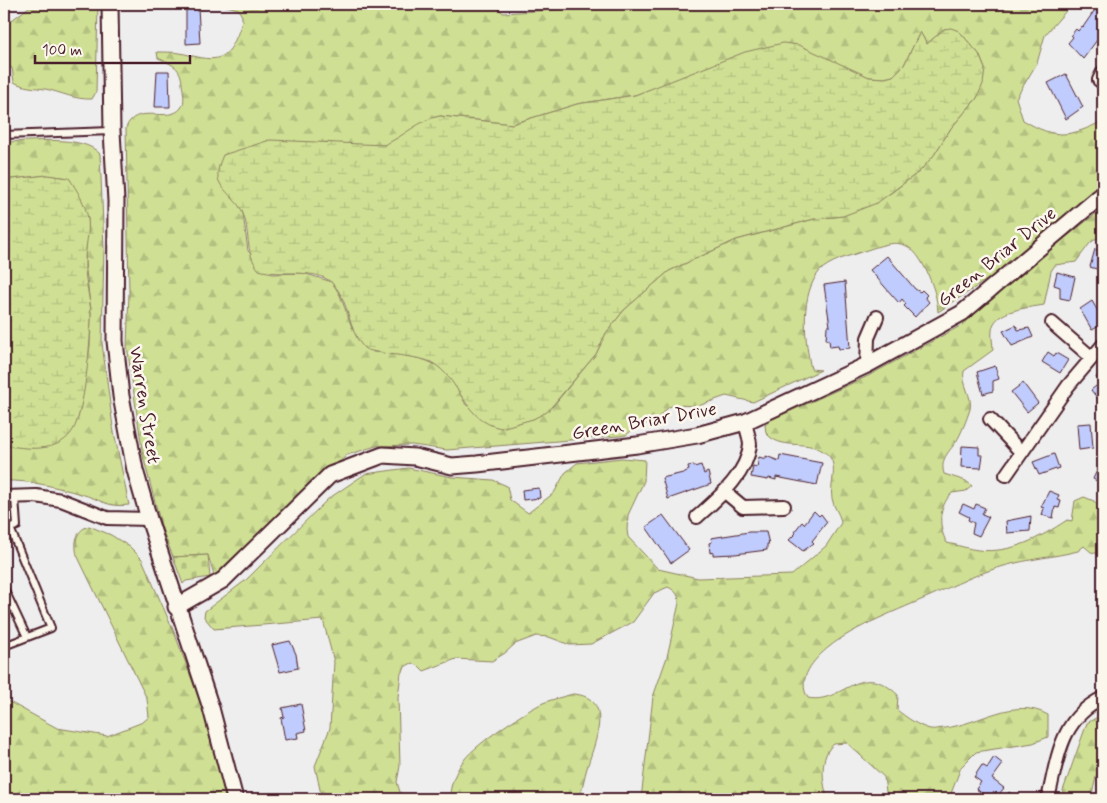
<svg xmlns="http://www.w3.org/2000/svg" width="1107" height="803" viewBox="0 0 1107 803" font-family="Mynerve,sans-serif">
<style>
.forest{fill:url(#forest-firs);stroke:#8c8060;fill-rule:evenodd}
.wetland{fill:url(#wetland-marsh);stroke:#8c8060}
.cemetery{fill:url(#cemetery-stones);stroke:#8c8060}
.building{fill:#c0ccfd;stroke:#4a1f2b}
.lines{fill:none;stroke-linecap:round;stroke-linejoin:round}
.service-casing{stroke:#4a1f2b;stroke-width:10}
.minor-casing{stroke:#4a1f2b;stroke-width:16}
.tertiary-casing{stroke:#4a1f2b;stroke-width:19}
.service{stroke:#fbf7ec;stroke-width:6}
.minor{stroke:#fbf7ec;stroke-width:12}
.tertiary{stroke:#fbf7ec;stroke-width:15}
.labels{text-anchor:middle;stroke-width:5;stroke-linejoin:round;paint-order:stroke}
.street-label{font-size:19px;fill:#4a1f2b;stroke:#fbf7ec}
</style>
<defs>
<pattern id="forest-firs" width="22" height="20" patternUnits="userSpaceOnUse" patternTransform="scale(1.25)"><rect width="22" height="20" fill="#cfe094"/><path d="M5 1l3.5 6h-7zM16 11l3.5 6h-7z" fill="#b3c080"/></pattern>
<pattern id="wetland-marsh" width="20" height="14" patternUnits="userSpaceOnUse" patternTransform="scale(1.25)"><rect width="20" height="14" fill="#cfe094"/><path d="M1 5h8M5 5V1M11 12h8M15 12V8" fill="none" stroke="#b3c080"/></pattern>
<pattern id="cemetery-stones" width="16" height="16" patternUnits="userSpaceOnUse" patternTransform="scale(1.25)"><rect width="16" height="16" fill="#cfe094"/><path d="M2 7V4a2 2 0 0 1 4 0v3zM10 15v-3a2 2 0 0 1 4 0v3z" fill="#b3c080"/></pattern>
</defs>
<rect width="100%" height="100%" fill="#efeeef"/>
<filter id="ink" filterUnits="userSpaceOnUse"><feTurbulence type="fractalNoise" baseFrequency=".02" numOctaves="2"/><feDisplacementMap in="SourceGraphic" scale="10" xChannelSelector="R" yChannelSelector="G"/><feConvolveMatrix kernelMatrix="1 2 1 2 8 2 1 2 1" color-interpolation-filters="sRGB"/></filter>
<g filter="url(#ink)">
<path class="forest" d="M33,4H98L96,92L92,99C75,100 61,92 45,89C33,87 25,88 14,82L12,68L4,65V26Z
M219,4H499L498,8L503,13L595,7L600,4H964C976,10 1006,13 1017,4H1072L1045,35L1037,63L1016,98L1023,120C1056,140 1070,137 1103,121V186L1000,271L938,312C937,297 933,286 927,272C908,232 892,242 855,254C842,258 823,264 816,276C800,302 805,341 811,369L821,370L753,402L726,396L698,406L676,405L669,407L653,422L639,425L626,435L619,436L447,450L412,445L376,446L347,455L214,576L208,555L173,557L162,529L143,456L127,346L129,292L126,128C135,102 169,124 181,108C186,102 183,91 182,84C181,67 173,65 158,58L157,52C164,52 173,52 180,53C205,58 224,68 236,38C239,31 242,24 242,16L238,9ZM944,29L959,31L979,54L985,69L977,98L951,128L934,155L920,171L891,193L843,216L814,219L736,240L669,271L624,310L606,333L596,354L553,406L533,419L466,405C461,395 455,382 448,374C428,355 398,354 373,352L353,330L340,295L332,282L303,273L272,274L248,251L243,214L237,201L326,142C350,146 378,151 400,139C414,131 424,119 440,116L512,124L577,104L635,95L672,82L839,65L869,77L885,78L893,76L904,65L920,32L927,44Z
M4,142C29,142 83,134 100,154L104,248L102,343L113,427L129,505C107,508 100,499 81,494C56,487 30,480 4,481V445L14,447L78,418L90,346L91,313L85,262L88,219L69,178L47,175L4,180Z
M1103,208V234L1090,243L1076,262L1055,265L1051,271L1044,305C1029,308 994,309 992,330C991,337 993,343 993,350L964,371C961,384 973,396 970,409C967,419 961,434 956,442C948,453 940,459 944,474L966,481L972,486L966,491L952,493C938,507 938,527 947,543C958,545 968,549 978,550C1011,554 1040,538 1067,520L1072,521L1075,501L1084,497L1094,501L1103,511V555L1091,552L1084,546L1078,551C1054,557 1028,559 1004,566C978,573 955,585 930,596C901,609 853,627 829,647C814,659 796,679 808,698C843,705 860,658 898,695L897,710C906,717 918,726 930,729C934,730 940,728 945,728C980,724 1014,696 1048,715V737L1033,743L976,752L961,767L949,799H887L884,777L847,743L834,744C819,755 822,783 828,799H641L653,697L667,657L679,603C679,595 676,591 668,587L654,593L633,622L591,644L570,645L549,637L536,636L515,644L505,653L492,661L456,659L424,671L419,666L412,663L406,666L401,673L398,697L400,766L397,782L402,799H322L315,766L330,728L334,662L323,620L214,629L204,617L205,611L246,580L328,499L365,474L408,468L452,477L493,480L507,486L510,500L528,513L554,493L565,473L577,463L622,458L645,460L644,481L628,515L627,530L628,537L658,569L698,578L792,575L826,546L841,523C840,514 835,510 833,502C827,485 843,463 823,451C804,439 781,451 766,433L765,425L771,420L868,376L962,325L1037,260Z
M89,526L111,535L130,547L142,559L174,632L204,711L227,799H4V699L57,728L107,736L143,722L149,717L147,699L77,555C74,542 76,530 89,526Z
M573,694C616,697 594,744 587,768C584,778 582,789 580,799H450C449,787 456,770 464,760C477,743 524,712 543,703C552,699 563,697 573,694Z
M1103,714V746L1091,799H1060L1087,723Z"/>
<path class="wetland" d="M951,28L959,31L979,54L985,69L983,84L977,98L951,128L934,155L920,171L877,203L843,216L814,219L736,240L669,271L624,310L606,333L596,354L547,412L533,419L501,428C463,421 461,378 431,362C415,355 371,354 364,348C347,330 350,300 332,283C315,267 280,277 259,270C244,252 251,231 242,211C237,200 218,187 218,177C217,170 220,162 223,155L270,140L384,145C403,137 420,119 440,116L512,124L577,104L635,95L745,52L783,43L799,45L869,77L885,78L893,76L904,65L920,32L927,44L944,29Z
M47,175L69,178C77,190 86,205 88,219C90,232 85,247 85,261C84,278 90,296 91,314C91,337 85,416 71,433C56,453 26,449 4,445V180Z"/>
<path class="cemetery" d="M208,555L210,577L186,581L183,584L173,557Z"/>
<path class="building" d="M1099,4H1103V34L1097,40L1083,59L1068,43L1073,37L1071,35L1076,29L1078,31L1082,26L1083,27Z
M186,7H198L200,43L186,44Z
M157,71H169L170,107H155Z
M1066,74L1083,107L1066,119L1048,83Z
M1095,249L1103,252V264L1100,270L1090,267Z
M887,256L915,289L920,292L922,290L927,295L925,297L929,302L915,317L904,306L906,304L902,299L899,303L870,270Z
M1057,272L1075,277L1070,300L1060,298V287L1054,285Z
M845,282L850,348L839,349L838,346L830,347L829,340H826L827,326H830L824,285Z
M1092,301L1103,320V324L1092,330L1080,309Z
M1016,325L1018,330L1029,328L1033,337L1012,346L1003,331Z
M1048,352L1054,356L1056,353L1068,360L1060,373L1042,362Z
M995,366L999,379L993,381V391L983,394L977,372Z
M1103,372V402L1101,403L1091,390L1100,383L1096,377Z
M1023,383L1038,403L1027,412L1011,392Z
M1091,423L1093,448L1079,450L1077,424Z
M962,446L979,447V455H983L981,468L961,467Z
M1054,454L1059,468L1039,475L1033,462Z
M780,455L822,463L817,485L776,477V480L769,478L768,480L751,477L753,466L757,467L759,457L766,459V456L779,461Z
M694,465V467L701,465L704,474L708,472L711,484L668,499L662,478L683,473L689,470L688,466Z
M1099,466L1103,468V484L1093,479Z
M539,488L540,498L523,500L522,490Z
M1049,491L1059,495L1057,500L1061,501L1059,508L1055,507L1053,518L1042,515L1044,508L1041,507Z
M963,504L974,509L976,504L985,508L982,514L989,517L979,536L972,533L974,523L968,520L969,517L959,512Z
M814,511L819,516L821,514L827,522L812,541L814,543L803,551L789,540L796,533L794,532L802,522L804,524Z
M663,515L689,550L671,563L646,527Z
M1031,516L1030,531L1007,533L1006,521Z
M749,532H766L769,544H767V550L735,554L713,555V552L710,553L709,543L712,542L711,538Z
M290,641L296,654L298,668L280,672L272,645Z
M301,704L306,731L297,733L298,738L285,740L281,718L284,717L282,708Z
M994,757L1003,764L992,779L1004,788L1000,793L1005,797L1009,792L1015,796L1013,799H985L987,797L976,789L981,782L974,777L982,765L987,768Z"/>
<g class="lines">
<defs>
<path id="service" d="M4,135L111,131
M4,530L17,526L15,497
M4,588L27,637
M4,646L51,628L10,528"/>
<path id="minor" d="M1099,80L1103,72
M1052,323L1091,357
M867,365L868,338L877,317
M990,419L1021,452
M1006,475L1068,386L1103,345
M725,492L743,507L784,506
M4,497L36,496L61,500L107,518L149,519
M697,517C717,499 747,475 750,445C750,438 746,429 745,422
M1048,799C1058,757 1060,719 1103,698"/>
<path id="tertiary" d="M110,4L112,131L116,201L115,341L121,396L135,470L149,519L211,708L235,799
M176,607L223,580L330,475L383,455L415,457L452,466L477,464L637,445L697,435L745,422L867,365L962,313L1103,194"/>
</defs>
<use href="#service" class="service-casing"/>
<use href="#minor" class="minor-casing"/>
<use href="#tertiary" class="tertiary-casing"/>
<use href="#service" class="service"/>
<use href="#minor" class="minor"/>
<use href="#tertiary" class="tertiary"/>
</g>
</g>
<g class="labels">
<g class="street-label">
<text transform="translate(996 256) rotate(-39)" y="7">Green Briar Drive</text>
<text transform="translate(146 405) rotate(81)" y="7">Warren Street</text>
<text transform="translate(644 420) rotate(-10)" y="7">Green Briar Drive</text>
</g>
</g>
<rect width="1107" height="803" fill="none" stroke="#fbf7ec" stroke-width="20"/>
<rect x="10" y="10" width="1087" height="783" fill="none" stroke="#4a1f2b" stroke-width="2" filter="url(#ink)"/>
<path d="M35 55v8h155v-8" fill="none" stroke="#4a1f2b" stroke-width="2.5"/>
<text x="42" y="55" font-size="15" fill="#4a1f2b" stroke="#fbf7ec" stroke-width="4" paint-order="stroke">100 m</text>
</svg>
